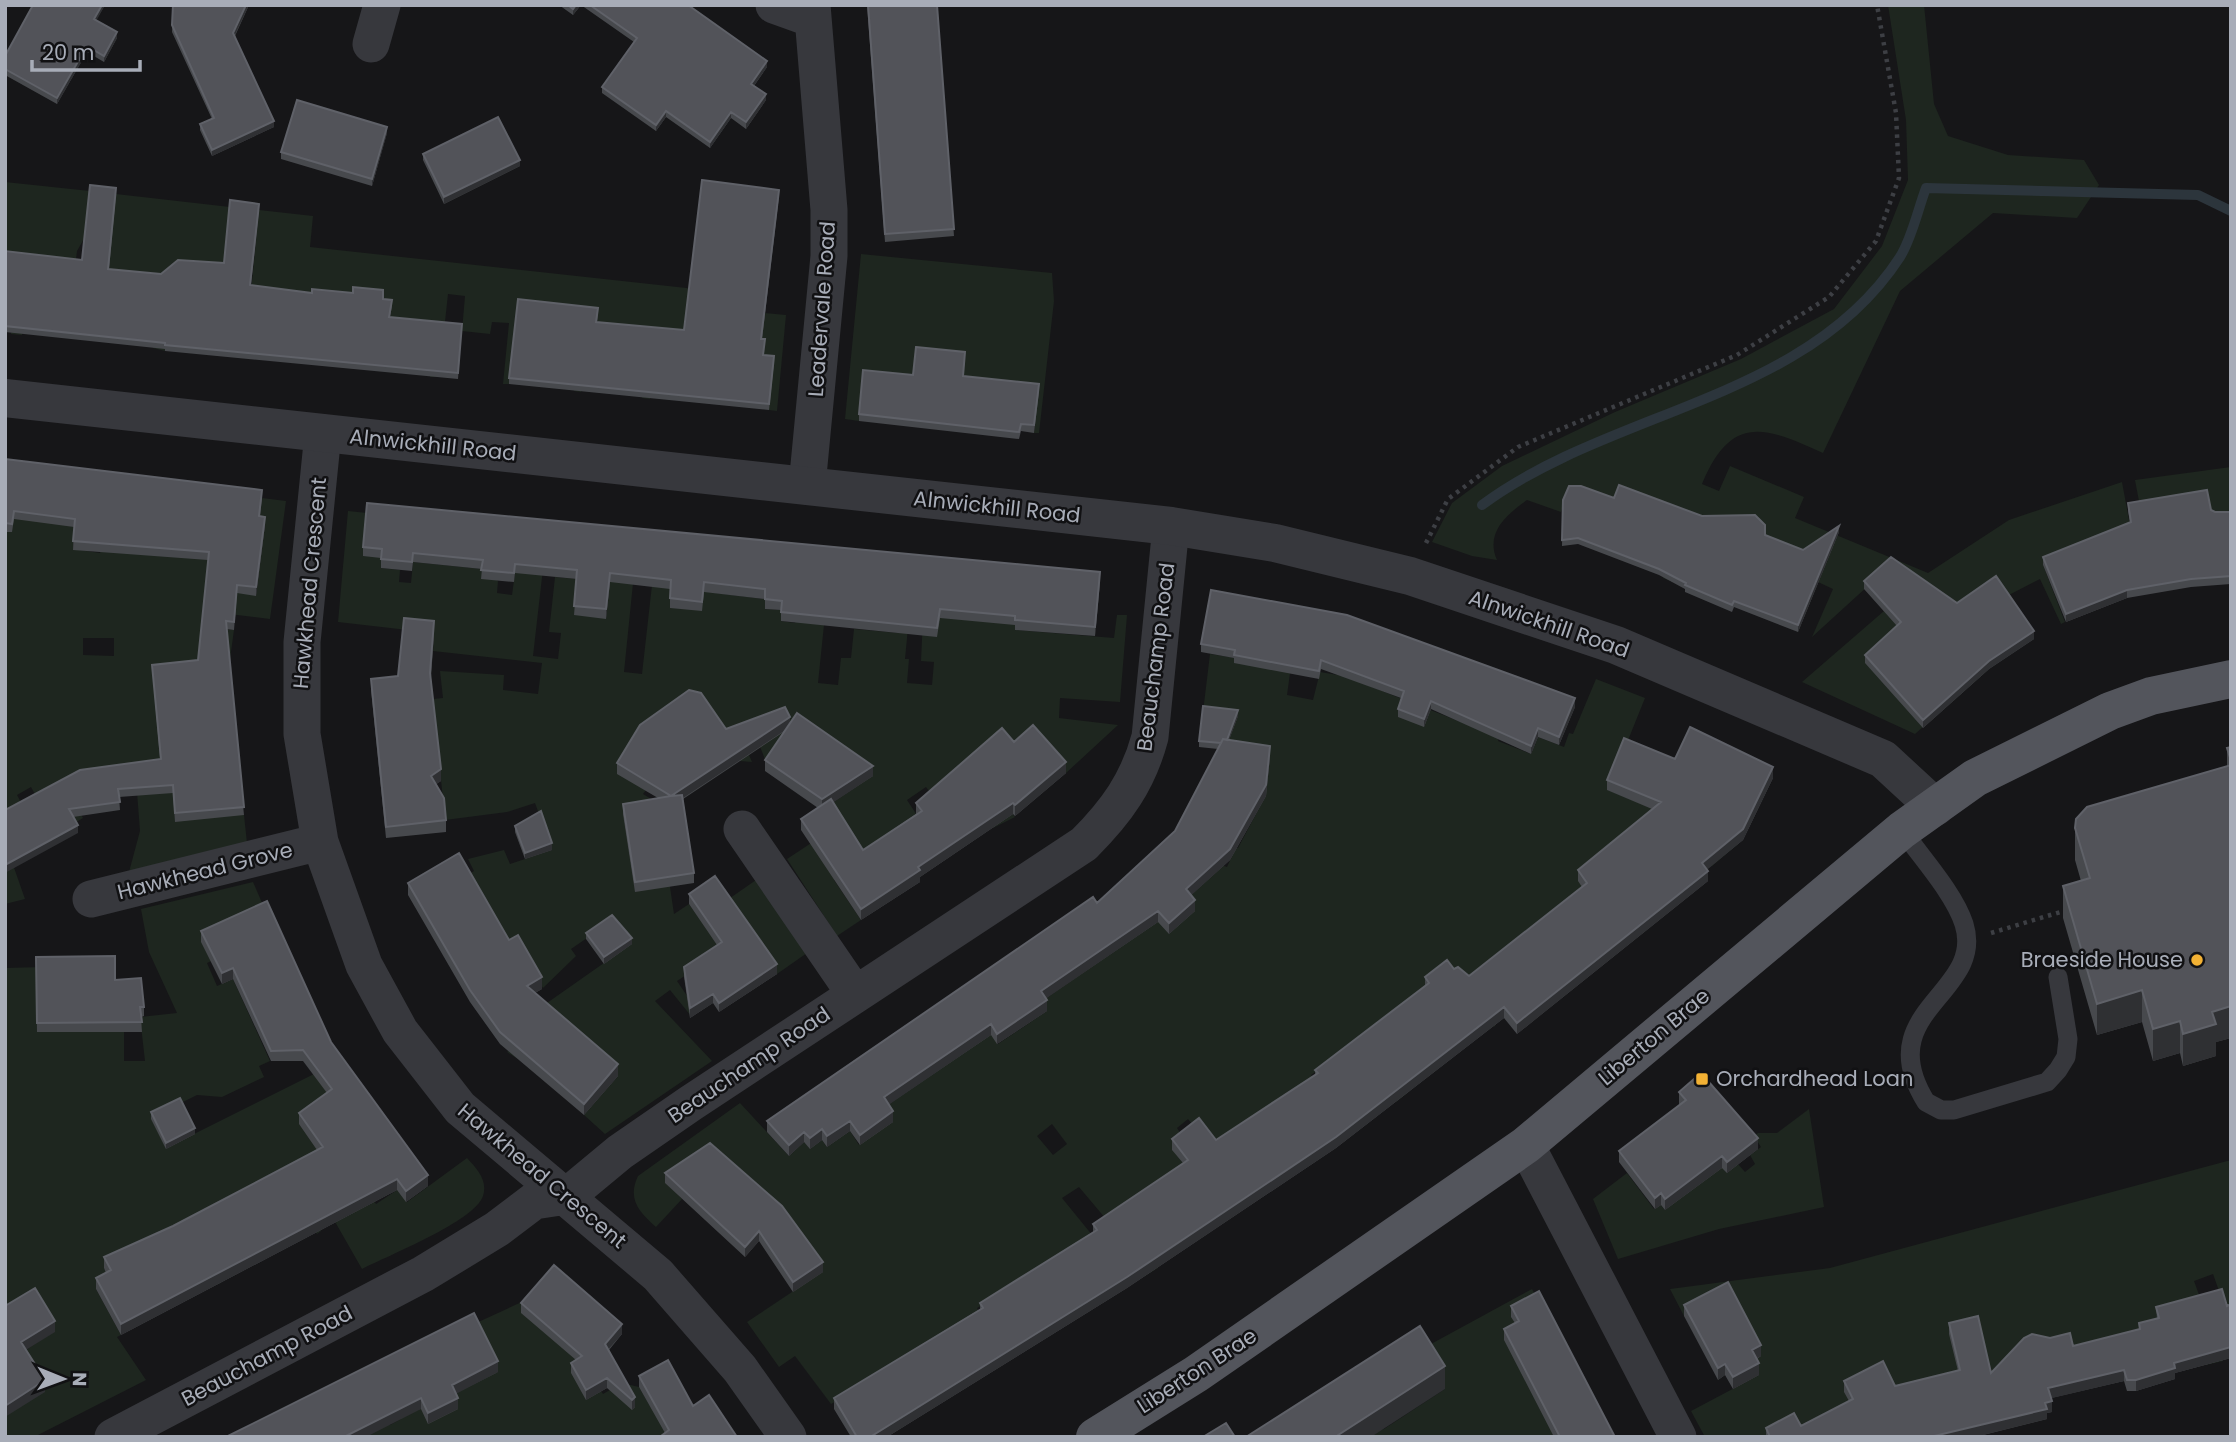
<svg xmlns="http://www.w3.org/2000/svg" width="2236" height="1442" viewBox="0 0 2236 1442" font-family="Poppins,sans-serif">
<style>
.green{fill:#1e261f;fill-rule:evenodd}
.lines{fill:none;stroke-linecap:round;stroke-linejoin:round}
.stream{stroke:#2c353c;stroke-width:10}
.path{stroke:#3d3f44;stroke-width:4.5;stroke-dasharray:3.5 5;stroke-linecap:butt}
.service{stroke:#37383d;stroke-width:19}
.minor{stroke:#37383d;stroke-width:37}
.tertiary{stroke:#37383d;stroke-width:38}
.primary{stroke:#53555c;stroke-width:38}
.wall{fill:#47494d}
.shaded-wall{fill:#2f3033}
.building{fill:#525359;stroke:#5f6168;stroke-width:2}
.poi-dot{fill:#f2b134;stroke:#111113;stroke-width:2.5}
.labels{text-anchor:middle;stroke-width:5;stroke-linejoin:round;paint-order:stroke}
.street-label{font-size:21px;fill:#a8adb8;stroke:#111113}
.poi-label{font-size:21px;fill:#a8adb8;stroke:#111113;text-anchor:end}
</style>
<rect width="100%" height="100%" fill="#161618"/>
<path class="green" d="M1888,5H1924L1934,104L1948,136L2008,155L2084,160L2099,185L2077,218L1993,213L1900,291L1823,453C1765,426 1731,414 1702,484L1719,491L1730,466L1804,497L1795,518L1928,573L2009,520L2122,482L2132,536L2145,533L2135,480L2231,467V580L2043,565L2065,622L2061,624L2040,579L2005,597L1988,670L1915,734L1802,682L1884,611L1895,623L1869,585L1812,637L1833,589L1818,582L1828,559L1826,551L1683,586L1663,578L1670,562L1614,504L1570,488L1561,512L1527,500C1506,515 1485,533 1497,560L1472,556L1432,542L1452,503L1502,466L1615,412L1741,359L1834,309L1882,246L1908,180L1906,120Z
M5,182L90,191L85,237L77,251L72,292L31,260L22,335L11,334L16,287L5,285Z
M116,194L230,207L224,279L171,272L165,351L153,348L159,280L101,279Z
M259,210L313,216L310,247L723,292L722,309L786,315L777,411L769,410L656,334L650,399L642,398L647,351L596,328L598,312L590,311L581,392L574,391L581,322L515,336L510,384H503L509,323L492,322L490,334L462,331L465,296L448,294L439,377H430L434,328L251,291Z
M861,254L1052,273L1054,301L1039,433H1034L1038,391L957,383L951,431L945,430L913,382L859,421L845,419Z
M262,498L286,501L270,619L204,611L203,627L234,630L229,666L164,787L170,793L183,792L244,815L247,843L129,872L140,831L135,766L68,791L83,818L73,824L38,800L31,787L17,795L24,808L5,819V532L14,513L75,527L73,549L100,553L101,549L164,529L238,564L256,595L265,525L259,524ZM83,638H114V656L83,655Z
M348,511L367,513L382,559L381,568L400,570L399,582L411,583L413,562L483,569L498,581L497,593L512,595L515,573L548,525L533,656L558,659L561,633L549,632L555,577L610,582L638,534L624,672L642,674L652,585L765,599V609L782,610L781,621L795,623L831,557L818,683L838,685L841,658H851L854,629L898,633L904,564L914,565L905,659H909L907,683L932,685L934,662L921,661L923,617L1017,597L1015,630L1114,638L1117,615H1127L1120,702L1060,698L1059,718L1118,725L1066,773L972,766L1015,817L993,828L962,781L935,799L926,787L907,800L932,838L834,880L861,920L837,936L787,859L840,824L822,810L872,776L768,767L753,729L740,734L752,762L740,761L706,711L643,794L684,819L670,887L674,914L689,904L700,919L756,880L807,953L777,974L750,933L677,981L698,1012L691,1016L670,990L655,1001L712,1061L605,1134L584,1115L618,1076L551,1020L518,1059L507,1052L536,1032L527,1017L631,944L612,921L571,949L576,956L543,988L536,977L509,951L466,876L474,871L468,859L504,850L510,864L552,850L535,803L507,812L445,820L433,699L443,698L440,671L504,675L503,690L538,694L542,663L433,651L434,633L338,622Z
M1210,654L1291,666L1287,695L1313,700L1320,672L1344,676L1499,737L1498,741L1531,754L1538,737L1564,747L1569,733L1573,734L1596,679L1645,698L1608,790L1738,844L1712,866L1588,895L1572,926L1494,1027L1457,979L1410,1091L1396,1102L1366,1064H1327L1311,1075L1326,1094L1221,1159L1188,1119L1177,1128L1185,1140L1189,1172L1130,1227L1158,1268L1145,1276L1111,1225L1079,1187L1062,1198L1097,1241L977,1308L983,1318L831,1404L795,1356L779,1367L747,1322L822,1272L781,1218L787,1211L772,1198L666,1183L682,1199L656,1227C639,1212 627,1199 638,1176L740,1103L789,1156L804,1142L810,1148L822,1140L827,1147L850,1131L859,1145V1072L980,1019L998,1044L1047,1011L1014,962L1048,997L1186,900L1221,865L1227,867L1233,854L1198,827L1238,848L1265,797L1225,750L1203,712ZM1052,1124L1067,1144L1053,1155L1037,1136Z
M11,859L25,899L5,904V862Z
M253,882L266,912L222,956L207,963L217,986L233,979L270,1061L259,1066L264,1077L222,1097L197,1095L151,1118L166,1148L336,1063L332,1100L368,1192L376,1204L397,1190L407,1202L467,1158C477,1169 488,1180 483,1196C475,1221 387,1256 362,1269L318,1192L304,1199L321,1231L317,1234L287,1177L210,1261L221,1283L216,1285L203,1262L104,1268L111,1281L96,1289L121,1335L117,1337L146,1380L34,1437H5L12,1359L55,1331L35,1299L5,1317V968L44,967L124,1024V1061H145L140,1017L177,1013L149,952L141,909Z
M1809,1109L1824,1207L1719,1229L1618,1259L1593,1199L1627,1173L1654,1209L1661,1205L1665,1210L1698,1170L1738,1164L1745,1172L1755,1164L1750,1155L1761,1147L1754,1136L1758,1133H1777Z
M2231,1160V1315L2228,1316L2213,1274L2194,1281L2223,1361L2206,1365L2194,1320L2159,1329L2017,1390L1960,1381L1770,1437H1705L1691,1411L1759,1375L1684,1316L1670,1289L1830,1268Z
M1532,1289L1539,1302L1519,1332L1554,1437H1355L1384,1429L1445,1389L1420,1350Z
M537,1295L603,1394L622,1383L639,1387L650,1406L676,1437H355L388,1420L390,1425L401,1419L389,1393L449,1390L474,1324Z"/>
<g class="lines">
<path class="stream" d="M1482,505C1611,409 1807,401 1900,257C1912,238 1918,209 1926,188L2198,195L2231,211"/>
<path class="path" d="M1426,543L1448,499L1518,447L1737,355L1829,297L1876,241L1899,178L1896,113L1877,5
M1991,933L2067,910"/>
<path class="service" d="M1902,830C1921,857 1954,893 1964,924C1986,994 1869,1010 1926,1102L1941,1110H1954L2047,1082L2058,1070L2066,1057L2068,1039L2058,977"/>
<path class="minor" d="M774,5L813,19
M371,44L382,5
M323,433L302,642V734L320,842L364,965L400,1031L460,1108L658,1275L740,1369L788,1437
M807,486L829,256V210L812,5
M742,829L855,994
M91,899L320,842
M1526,1145L1678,1437
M113,1437L423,1274L497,1229L534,1201L567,1196L620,1152L691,1103L1084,844C1116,812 1138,782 1150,737L1171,526"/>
<path class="tertiary" d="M5,398L1171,526L1275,543L1410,576L1616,645L1883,759L1935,807"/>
<path class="primary" d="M1095,1437L1196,1374L1526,1145L1902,830L1975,778L2110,711L2151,696L2231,679"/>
</g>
<path class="wall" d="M33,5H105L96,20L117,38L104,62L87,52L57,104L5,75V56Z
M173,5H249L235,36L274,127L212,156L200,130V124L212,119L172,32Z
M559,5H688L767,67L754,86L766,100L746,129L731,118L710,148L666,117L656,131L602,93V87L634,42L581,5L573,15Z
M867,5H937L954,236L885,242Z
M387,133L372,186L281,159V152Z
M423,154L520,166L444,204L423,160Z
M116,194L109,269L161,274L224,263L259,210L251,285L312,293L383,299L392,306L390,317L462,324L458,379L165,351V349L5,332V251L82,260Z
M779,196L762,339L764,355L774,362L769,410L509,384V378L598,314L597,322L684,330Z
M965,359L963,376L1039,391L1034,433L1021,431L1019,439L859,421V414L913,375Z
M5,459L262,498L260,516L265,525L256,596L237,593L234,630L226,629L244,815L175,822L173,793L119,797L120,810L73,817L78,833L5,810L160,759L152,665L198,660L208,560L73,550L74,527L14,519L12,532H5Z
M1614,498L1702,516L1765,535L1803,550L1839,532L1798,632L1734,607L1732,612L1685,592V589L1659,575L1578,544L1562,546L1563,500Z
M2128,503L2211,510L2215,512H2231V584L2191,587L2127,598L2066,622L2043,565V557L2130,523L2128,511Z
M363,547L1100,582L1095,636L1015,630V625L940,618L937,637L781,621V610L765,609V599L704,592L702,611L670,608V589L610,582L606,619L574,615L577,579L515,573L514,582L481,579L482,569L413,562L412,571L381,568V558L363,556Z
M1864,581L2034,639L1989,669L1923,728L1865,663V655L1897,626L1864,589Z
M1211,590L1575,707L1559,745L1538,737L1531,754L1431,709L1424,727L1398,717V709L1401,698L1321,669L1319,679L1234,663V658L1201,652V644Z
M434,633L431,678L441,781L436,784L446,820V832L386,838L371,690V679L398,676Z
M1238,716L1229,740L1270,757L1266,796L1230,860L1191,895L1195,911L1169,934L1158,922L1046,998L1047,1011L997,1044L991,1035L889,1104L893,1122L860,1145L850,1131L827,1147L822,1140L810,1149L804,1142L789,1156L767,1132V1121L1097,903L1175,831L1218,749L1199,747V741Z
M790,724L873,776L833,802L863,850L916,814V803L1014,742L1066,773L1015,816L1013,814L920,877V882L861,920L801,830V819L818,808L765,771V760L785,731L683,799L694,873V883L635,892L623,814V804L658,798L617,774V763L726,729Z
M2231,747V1038L2216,1042V1056L2183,1066L2180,1053L2153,1061L2142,1022L2097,1035L2063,918V886L2081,881L2075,860V828L2227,766V748Z
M1675,759L1773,778L1743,840L1707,869L1708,881L1517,1034L1504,1018L1336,1148L1127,1288L887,1437H851L834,1409V1398L980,1309V1303L1093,1232V1224L1183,1163L1172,1150V1139L1216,1140L1315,1075V1070L1425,986V977L1454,969L1469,976L1582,887L1578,881V870L1652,809L1607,790V780Z
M515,826L552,850L525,859L515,832Z
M408,883L509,940L542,989L535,993L618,1076L584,1115L500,1044L470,1002L408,895Z
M689,894L777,974L719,1012L713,1003L690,1018L684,977V967L717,945L689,904Z
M201,931L331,1042L428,1186L406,1202L397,1190L121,1335L96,1289V1278L106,1273L104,1268V1257L173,1226L317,1150L299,1124V1113L327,1093L303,1061H271L233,979L222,984L201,942Z
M586,933L632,944L604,964L586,939Z
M36,957L115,980L144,1007V1016L141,1017L142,1032H37Z
M1679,1092L1758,1149L1727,1173L1722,1168L1665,1210L1661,1205L1655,1209L1619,1162V1151L1680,1105L1679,1104Z
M151,1112L195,1134L166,1149L151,1119Z
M710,1143L823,1272L793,1292L759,1241L745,1257L665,1183V1173Z
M521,1303L622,1334L609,1350L635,1407L632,1410L607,1388L586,1400L571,1373V1363L576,1360L521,1313Z
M2231,1304V1358L2175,1373V1379L2136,1391H2127L2124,1381L2051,1398L2052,1412L2047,1413V1419L1975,1437H1766V1428L1801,1426L1849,1401L1844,1392V1381L1895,1386L1958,1371L1949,1334V1323L1991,1373L2073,1346L2139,1329V1323L2157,1319L2156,1307L2227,1306Z
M1684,1305L1761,1356L1757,1359L1759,1375L1733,1389L1725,1375L1718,1380L1684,1316Z
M1511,1306L1615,1437H1554L1504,1340V1329L1515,1323L1511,1317Z
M498,1372L456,1393L458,1409L428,1424L421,1409L226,1437Z
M639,1376L693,1406L737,1437L665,1433L639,1387Z"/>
<path class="shaded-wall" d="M102,5H105L94,25V19Z
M246,5H249L233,39V33Z
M576,5H581L573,15V9Z
M117,32V38L104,62V56Z
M87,46V52L57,104V98Z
M767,61V67L751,90V84Z
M766,94V100L746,129V122Z
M666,111V117L656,131V125Z
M731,112V118L710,148V142Z
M274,121V127L212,156V150Z
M387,127V133L372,186V179Z
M520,160V166L444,204V197Z
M779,190V196L761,345V339Z
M265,517V525L256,596V587Z
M1839,526V532L1798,632V625Z
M1100,572V582L1095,636V627Z
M610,573V582L606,619V609Z
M2127,590V598L2066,622V614Z
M434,621V633L430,685V673Z
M2034,631V639L1989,669L1923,728V720L1989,661Z
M1575,698V707L1559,745V737Z
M1431,701V709L1424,727V719Z
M1238,710V716L1225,750V744Z
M790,717V727L671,806V796Z
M1538,728V737L1531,754V746Z
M1270,746V757L1266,796L1230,860L1186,900V889Z
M1066,762V773L1015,816V805Z
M873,766V776L822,810V799Z
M1773,767V778L1743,840L1702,874V863Z
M441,769V781L431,788V776Z
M1013,803V814L920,877V882L861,920V909L918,867Z
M78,825V833L5,873V865Z
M552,843V850L525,859V853Z
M1708,871V881L1517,1034V1023Z
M1195,900V911L1169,934V923Z
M1158,911V922L1041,1002V991Z
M632,938V944L604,964V957Z
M777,964V974L719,1012V1003Z
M233,968V979L222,984V973Z
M542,977V989L527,997V986Z
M2142,990V1022L2097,1035V1004Z
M713,994V1003L690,1018V1008Z
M1047,1000V1011L997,1044V1034Z
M2231,1006V1038L2216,1042V1056L2183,1066V1034L2212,1012Z
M1504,1007V1018L1336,1148L1127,1288L887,1437H870Z
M2180,1021V1053L2153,1061V1029Z
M991,1024V1035L884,1108V1097Z
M618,1064V1076L584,1115V1104Z
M893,1111V1122L860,1145V1135Z
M850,1121V1131L827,1147V1136Z
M195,1128V1134L166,1149V1143Z
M822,1129V1140L810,1149V1138Z
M804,1132V1142L789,1156V1145Z
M1758,1138V1149L1727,1173V1162Z
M1722,1156V1168L1665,1210V1199Z
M428,1175V1186L406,1202V1191Z
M397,1179V1190L121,1335V1324Z
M1661,1193V1205L1655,1209V1198Z
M759,1231V1241L745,1257V1247Z
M823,1262V1272L793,1292V1282Z
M55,1321V1332L21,1353V1342Z
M622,1324V1334L605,1353V1344Z
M1761,1345V1356L1752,1361V1350Z
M2231,1347V1358L2175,1373V1379L2136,1391V1380L2174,1363Z
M498,1361V1372L452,1396V1385Z
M1759,1363V1375L1733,1389V1377Z
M1725,1364V1375L1718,1380V1368Z
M1445,1366V1389L1371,1437H1335Z
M2124,1370V1381L2048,1399V1388Z
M607,1378V1388L586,1400V1390Z
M45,1380V1392L5,1417V1406Z
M635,1397V1407L632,1410V1400Z
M421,1398V1409L366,1437H344Z
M458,1398V1409L428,1424V1413Z
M2052,1401V1412L2047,1413V1419L1975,1437H1930Z"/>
<path class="building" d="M33,5H102L94,19L117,32L104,56L87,46L57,98L5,69V56Z
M173,5H246L233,33L274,121L212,150L200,124L214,118L172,25Z
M568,5H576L573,9Z
M590,5H688L767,61L751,84L766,94L746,122L731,112L710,142L666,111L656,125L602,87L637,38Z
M868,5H937L954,229L885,234Z
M297,100L387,127L372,179L281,152Z
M498,117L520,160L444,197L423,154Z
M702,180L779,190L761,339H765L763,355L774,356L769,404L509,378L518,299L598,308L596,322L684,330Z
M90,185L116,188L108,269L161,274L178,260L224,263L230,200L259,204L250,285L312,293V289L353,293V287L383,290V299L392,300L389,317L462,324L458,373L165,345V343L5,326V251L82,260Z
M916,347L965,352L963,376L1039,384L1034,425L1021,424L1019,432L859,414L863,370L913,375Z
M5,459L262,490L259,516L265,517L256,587L237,585L234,622L226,621L244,807L175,813L173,785L118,789L120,802L69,809L78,825L5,865V810L80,770L161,759L152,665L198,660L209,552L73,541L75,519L14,511L12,524L5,523Z
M1619,485L1702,516L1755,515L1765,525V535L1803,550L1839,526L1798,625L1734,601L1732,605L1685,585L1686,583L1659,569L1578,538L1562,540L1563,500L1569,486H1581L1614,498Z
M2207,490L2211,510L2215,512H2231V576L2191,579L2127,590L2066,614L2043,557L2131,522L2128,503Z
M367,503L1100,572L1095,627L1015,620V616L940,609L937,628L781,612L782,601L765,599V589L704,582L702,602L670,598L671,580L610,573L606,609L574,606L577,570L515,564L514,573L481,570L483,560L413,553L412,562L381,559L382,549L363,547Z
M1891,557L1957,603L1996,576L2034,631L1989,661L1923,720L1865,655L1901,622L1864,581Z
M1211,590L1347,615L1575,698L1559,737L1538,728L1531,746L1431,701L1424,719L1398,709L1404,691L1321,660L1319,671L1234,655L1235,650L1201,644Z
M404,618L434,621L430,673L441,769L431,776L444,798L446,820L386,827L371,679L398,676Z
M689,690L701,693L726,729L785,707L790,717L671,796L682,795L694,873L635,882L623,804L671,796L617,763L640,725Z
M1203,706L1238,710L1227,740L1223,739L1221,743L1199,741Z
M797,713L873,766L822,799L765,760Z
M1033,725L1066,762L1015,805L1013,803L918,867L920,870L861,909L801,819L831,799L863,850L922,811L916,803L1002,728L1014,742Z
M1690,727L1773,767L1743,829L1702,863L1708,871L1517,1023L1504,1007L1336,1137L1127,1277L870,1437H857L834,1398L983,1308L980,1303L1097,1230L1093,1224L1188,1160L1172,1139L1199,1118L1216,1140L1318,1073L1315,1070L1429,983L1425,977L1447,960L1454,969L1458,967L1469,976L1587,883L1578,870L1661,802L1607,780L1624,738L1675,759Z
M1223,739L1270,746L1266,785L1230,849L1186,889L1195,900L1169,923L1158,911L1041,991L1047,1000L997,1034L991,1024L884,1097L893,1111L860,1135L850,1121L827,1136L822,1129L810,1138L804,1132L789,1145L767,1121L1093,897L1097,903L1175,831Z
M2231,747V761L2227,748Z
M2231,765V1006L2212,1012L2216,1024L2183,1034L2180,1021L2153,1029L2142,990L2097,1004L2063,886L2090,878L2075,828L2076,819L2087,807Z
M541,811L552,843L525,853L515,826Z
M459,853L509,940L518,935L542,977L527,986L618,1064L584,1104L500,1032L470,990L408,883Z
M715,876L777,964L719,1003L713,994L690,1008L684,967L722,942L689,894Z
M267,901L331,1042L428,1175L406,1191L397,1179L121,1324L96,1278L111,1270L104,1257L173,1226L323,1147L299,1113L332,1089L303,1050L271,1051L233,968L222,973L201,931Z
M612,915L632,938L604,957L586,933Z
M115,956V980L141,978L144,1007H140L142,1022L37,1023L36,957Z
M1701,1073L1758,1138L1727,1162L1722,1156L1665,1199L1661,1193L1655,1198L1619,1151L1686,1100L1679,1092Z
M180,1098L195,1128L166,1143L151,1112Z
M710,1143L782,1206L823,1262L793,1282L759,1231L745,1247L665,1173Z
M554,1265L622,1324L605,1344L635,1397L632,1400L607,1378L586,1390L571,1363L582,1356L521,1303Z
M1728,1282L1761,1345L1752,1350L1759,1363L1733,1377L1725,1364L1718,1368L1684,1305Z
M35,1288L55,1321L21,1342L45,1380L5,1406V1306Z
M2222,1289L2227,1306L2231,1304V1347L2174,1363L2175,1368L2136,1380H2127L2124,1370L2048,1388L2052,1401L2045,1403L2047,1409L1930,1437H1770L1766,1428L1794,1413L1801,1426L1853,1399L1844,1381L1883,1361L1895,1386L1960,1370L1949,1323L1978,1316L1991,1373L2024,1338L2032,1334L2050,1338L2070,1333L2073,1346L2140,1329L2139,1323L2159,1318L2156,1307Z
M1539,1291L1615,1437H1560L1504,1329L1519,1321L1511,1306Z
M474,1313L498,1361L452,1385L458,1398L428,1413L421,1398L344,1437H226Z
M1420,1326L1445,1366L1335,1437H1246Z
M668,1360L693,1406L709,1395L737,1437H661V1436L669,1430L639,1376Z
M1226,1423L1235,1437H1203Z"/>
<g class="poi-dot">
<circle cx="2197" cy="960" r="7"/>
<rect x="1695" y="1072" width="14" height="14" rx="3.5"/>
</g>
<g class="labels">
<g class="street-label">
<text transform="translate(822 309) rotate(-86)" y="7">Leadervale Road</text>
<text transform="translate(433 445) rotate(6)" y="7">Alnwickhill Road</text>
<text transform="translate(997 507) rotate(6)" y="7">Alnwickhill Road</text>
<text transform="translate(310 583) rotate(-85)" y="7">Hawkhead Crescent</text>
<text transform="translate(1549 624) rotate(19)" y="7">Alnwickhill Road</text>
<text transform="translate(1156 657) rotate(-83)" y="7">Beauchamp Road</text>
<text transform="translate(205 871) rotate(-14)" y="7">Hawkhead Grove</text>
<text transform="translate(1654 1037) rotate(-40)" y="7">Liberton Brae</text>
<text transform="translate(749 1065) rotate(-34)" y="7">Beauchamp Road</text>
<text transform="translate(542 1176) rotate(40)" y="7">Hawkhead Crescent</text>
<text transform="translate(267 1356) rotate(-28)" y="7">Beauchamp Road</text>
<text transform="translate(1197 1371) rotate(-33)" y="7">Liberton Brae</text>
</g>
<g class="poi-label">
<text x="2183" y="967">Braeside House</text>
<text x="1716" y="1086" text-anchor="start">Orchardhead Loan</text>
</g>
</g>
<rect width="2236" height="1442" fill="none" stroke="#a8adb8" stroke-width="14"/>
<g transform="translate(63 1379) rotate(91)" stroke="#111113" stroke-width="5" paint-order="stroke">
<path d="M0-5L12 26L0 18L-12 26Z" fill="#a8adb8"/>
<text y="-10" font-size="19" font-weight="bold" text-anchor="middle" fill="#a8adb8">N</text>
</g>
<path d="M32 60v10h108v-10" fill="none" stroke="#a8adb8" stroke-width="3.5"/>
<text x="42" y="60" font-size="21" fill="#a8adb8" stroke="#111113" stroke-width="5" paint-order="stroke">20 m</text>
</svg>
